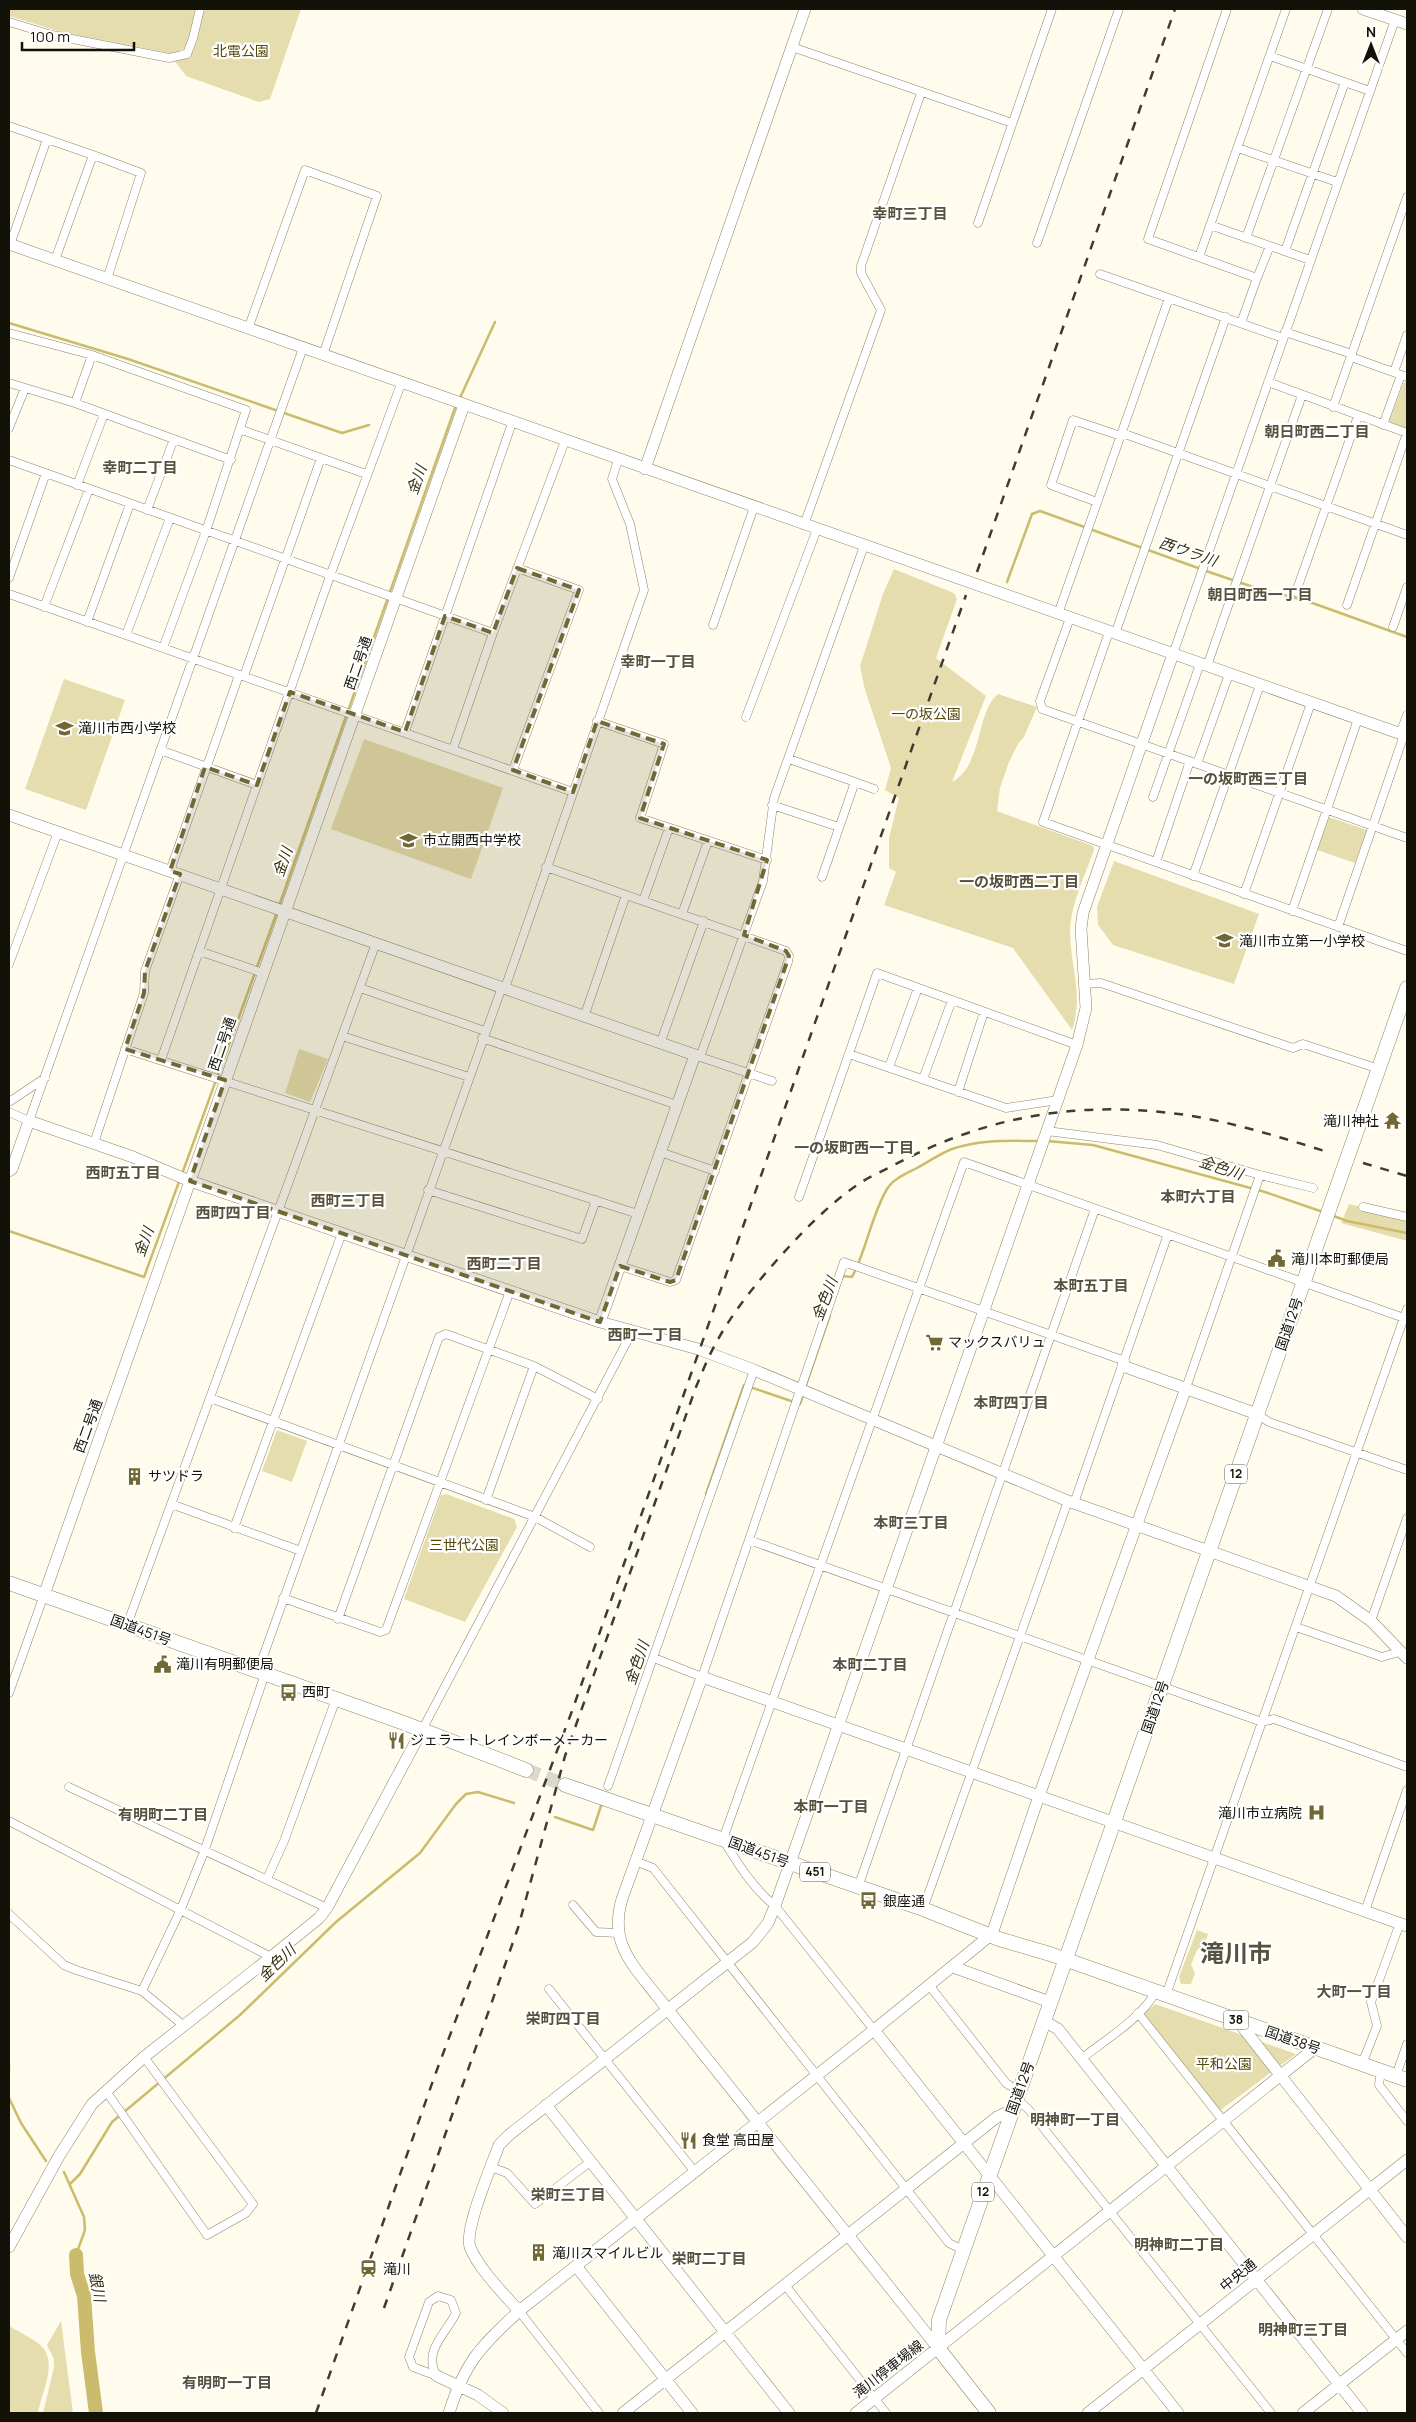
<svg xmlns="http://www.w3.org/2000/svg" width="1416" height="2422" viewBox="0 0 1416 2422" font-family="Manrope,'Noto Sans JP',sans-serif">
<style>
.green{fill:#e6ddae}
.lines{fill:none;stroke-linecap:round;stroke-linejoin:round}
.stream{stroke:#cbbc6d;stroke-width:2.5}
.river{stroke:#cbbc6d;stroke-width:14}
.highway-tunnel{stroke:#dcd9cb;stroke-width:14;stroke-dasharray:14 7;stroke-linecap:butt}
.street-casing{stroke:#8b866f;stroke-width:9}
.secondary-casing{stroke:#8b866f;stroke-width:12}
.highway-casing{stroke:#8b866f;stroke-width:15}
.street{stroke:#fff;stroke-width:8}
.secondary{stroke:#fff;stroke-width:11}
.highway{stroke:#fff;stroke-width:14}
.rail{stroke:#3d3c32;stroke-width:2.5;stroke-dasharray:9 9;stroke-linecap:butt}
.marked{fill:#726835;fill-opacity:0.2;stroke:#726835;stroke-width:4;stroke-dasharray:10 6;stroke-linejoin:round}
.labels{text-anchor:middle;stroke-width:4.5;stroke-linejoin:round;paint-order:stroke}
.shield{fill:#fff;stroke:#5a5953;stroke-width:1}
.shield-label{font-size:12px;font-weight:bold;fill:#131209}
.park-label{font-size:14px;fill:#54490b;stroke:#fff}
.street-label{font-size:14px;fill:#131209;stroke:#fff}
.poi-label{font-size:14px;fill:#131209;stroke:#fff;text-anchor:start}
.neighbourhood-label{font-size:15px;font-weight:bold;fill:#57523d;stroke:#fff}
.water-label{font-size:15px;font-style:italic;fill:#38310e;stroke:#fff}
.town-label{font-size:24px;font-weight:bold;fill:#57523d;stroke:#fff}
</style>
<rect width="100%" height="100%" fill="#fffced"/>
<path class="green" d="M9,9H301L270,99L259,102L186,76L169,53L61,32L9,16Z
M1404,382L1407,383V430L1388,424Z
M894,569L954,593L957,599L936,658L986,696L952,782C983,766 976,711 998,694L1037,707L1024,737L1018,744L1009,762L1000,788L997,811L1093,846L1094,850C1085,875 1071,904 1070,931C1070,965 1084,996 1072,1030L1013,948L884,905L896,872L889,868V838L899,798L885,790L891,768L865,690L860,666L883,594Z
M64,679L125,700L86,810L25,789Z
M364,739L503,788L471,879L331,829Z
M1329,817L1367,830L1355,863L1317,850Z
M1114,861L1259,914L1234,984L1113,945L1098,925L1097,907Z
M299,1049L328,1059L310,1102L285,1093Z
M1349,1204L1407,1217V1241L1341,1223Z
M277,1430L307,1441L292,1482L262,1471Z
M446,1494L514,1519L517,1527L465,1622L404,1599L441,1495Z
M1197,1930L1208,1934L1204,1946L1197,1950L1191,1965L1195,1973L1191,1984H1181L1179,1977Z
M1155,2004L1296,2054L1218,2112L1142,2015Z
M61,2321L73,2413H43L54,2367V2359L47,2345Z
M9,2326C19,2332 30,2337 39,2344C60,2361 41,2393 38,2413H9Z"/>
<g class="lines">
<path class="stream" d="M9,323L128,359L342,433L369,425
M459,400L495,322
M1007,582L1032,514L1040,511L1209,572L1259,589L1304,600L1407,637
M279,906L456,405
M1047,1141L1093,1145L1265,1192L1323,1212
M182,1174L277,912
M1331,1215L1347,1221L1407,1233
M9,1231L144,1277L180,1179
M842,1279L843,1276L852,1277C867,1249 871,1216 887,1189C893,1179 905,1174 915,1169C927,1163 939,1154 952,1149C980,1139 1009,1141 1039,1141
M805,1388L830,1315
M706,1494L744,1385L800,1404L804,1393
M555,1817L593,1830L602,1803
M9,2065V2071
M9,2098L21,2123L46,2161
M64,2172L84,2217L85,2230L76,2255
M70,2184L80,2174L112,2122L240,2015L336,1922L420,1853L456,1804L466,1794L478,1792L514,1803"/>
<path class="river" d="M76,2255L77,2274L84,2296L88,2352L96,2413"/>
<path class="highway-tunnel" d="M526,1770L565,1785"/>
<defs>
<path id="street" d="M1227,9L1148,239L1257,278L1241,323
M9,22L52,35L169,58L187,54L193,38L200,9
M792,47L1012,123
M1270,56L1370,91
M9,126L93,155L55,260
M1238,148L1337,182
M93,155L141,173L107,279
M978,223L1052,9
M1210,225L1310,260
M1246,238L1328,9
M1037,243L1119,9
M10,245L47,139
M1285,251L1345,82
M1199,257L1286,9
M1100,274L1283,338
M1257,278L1270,246
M248,329L305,170L377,196L323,355
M1285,332L1352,354
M9,333L92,355L246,410L206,531L163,648
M1351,357L1407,377
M1394,372L1407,335
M1268,382L1407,433L1347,605
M9,383L75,403L231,460
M75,403L92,355
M1333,407L1407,197
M1383,425L1401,375
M9,428L25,388
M242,430L366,474
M1122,433L1407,535
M9,460L493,633
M77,485L104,414
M1097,502L1051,485L1073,420L1121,436
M147,510L174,439
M804,525L881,310L861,273V266L921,93
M9,578L46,473
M1296,592L1358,416
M9,594L573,792
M44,607L89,489
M1058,614L1169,298
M1070,618L1040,701L1042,709L1407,838
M87,622L130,504
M713,625L754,507
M1393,627L1407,587
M1109,632L1043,822L1407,951
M1115,634L1226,317
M126,635L170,518
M1173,654L1395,20
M1207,666L1302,395
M244,676L321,458
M746,717L817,529
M597,721L664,744L640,818L767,860
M405,732L512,423
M1400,734L1407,715
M453,749L493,633L565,441
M160,750L257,785
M789,759L855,782L822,877
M1197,764L1229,674
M513,770L579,590L517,568
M855,782L874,789
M1153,797L1200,664
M772,805L839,827
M1156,862L1190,761
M546,867L786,951L789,956L788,962L676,1280L670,1282L620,1266
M170,871L239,675
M1193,876L1260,685
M1244,894L1311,703
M643,901L669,828
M1292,911L1358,719
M682,914L708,841
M1338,927L1404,735
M199,951L263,973
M9,964L58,832
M1085,984L1101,983L1293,1048L1303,1044L1379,1069
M360,988L485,1031
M505,988L644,590L630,524L612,479L618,460
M584,1017L626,895
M342,1036L469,1077
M482,1038L677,1105
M660,1044L704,921
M125,1049L638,1214
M849,1054L1006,1108L1058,1100
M697,1056L772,1081
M700,1057L763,881L774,798L864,546
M161,1060L330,576L401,384
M889,1067L918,988
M923,1079L952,1000
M958,1092L984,1012
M9,1102L45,1078
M9,1112L29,1121L303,348
M1047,1131L1157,1145L1260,1175L1186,1388
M94,1143L144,993L145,971L180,874
M660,1152L715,1171
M1260,1175L1313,1188
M428,1190L582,1239L596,1200
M799,1197L877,973L1077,1045
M1363,1207L1407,1217
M210,1398L535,1517L590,1547
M1257,1414L1269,1422L1407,1470
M486,1500L534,1366
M1074,1503L1168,1234
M171,1504L301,1551
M234,1528L342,1233
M749,1540L1262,1722L1274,1719L1407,1767
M283,1598L380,1632L386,1630L510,1291
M338,1619L439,1337L446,1334L534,1366L598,1399
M1371,1621L1407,1518
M127,1625L376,943
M1296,1627L1382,1657L1399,1652
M654,1658L702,1677L844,1262L1125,1361
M258,1671L502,987
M9,1693L44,1595
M422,1730L632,1332
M608,1786L754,1370
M69,1787L327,1908
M9,1821L271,1957
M635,1861L653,1868L949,2243L963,2250
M267,1879L284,1841L336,1699
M858,1887L1095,1209
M573,1905L596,1932L618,1933
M923,1909L1068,1501
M1365,1911L1407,1790
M9,1914L64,1965L76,1970L142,1991L184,2026
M929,1985L1006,2083L1019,2092
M549,1989L695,2172
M142,1991L181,1909L204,1852L265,1674
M1166,1995L1407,1309
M1138,2013L1407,2353
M874,2030L775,1906C753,1888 737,1863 723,1839L964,1162L1404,1318
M1081,2059C1104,2041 1143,2017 1156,1991
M1362,2064L1377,2026L1371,2002L1400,1923
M1381,2070L1379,2085L1407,2121
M1396,2076L1407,2044
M106,2091L207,2235L246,2213L253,2204L144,2057
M1016,2098L1029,2110L1271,2413
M491,2167L507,2173L535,2204L590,2162
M785,2285L886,2413
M438,2296L451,2300L456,2313C446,2334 422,2351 437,2376L413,2367L409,2357L429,2302Z
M519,2311L599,2413"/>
<path id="secondary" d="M1363,9L1407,24
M9,244L1407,736
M645,469L805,9
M9,815L695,1055L600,1322
M9,1171L12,1169L29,1121L133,1157L190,1181L600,1322L698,1349L754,1370L1068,1501L1336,1596L1371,1621L1407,1658
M1123,1366L1257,1414
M44,1595L464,405
M953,1967L1050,2002
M1237,2020L1407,2237
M1044,2021L1058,2029L1362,2413
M874,2030L1178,2413
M546,2105L789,2413
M9,2247L59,2156L92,2104L144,2057L271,1957L319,1918L327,1908L422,1730
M576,2266L692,2413
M519,2311C504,2294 478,2268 470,2247C464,2229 492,2165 499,2145L509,2135L753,1942L768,1923L775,1906L1077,1045L1086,1008L1081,929L1083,913L1173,654
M938,2348L657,1996C632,1964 609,1943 622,1899L702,1677L1407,1926
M437,2376L478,2395L503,2413
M449,2413C465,2362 480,2347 519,2311L874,2030L992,1934L1039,1796L1186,1388
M623,2413L997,2117L1012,2110
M856,2413L1315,2048
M1088,2413L1407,2160
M1303,2413L1407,2331"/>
<path id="highway" d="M9,1583L404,1723L526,1770
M565,1785L923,1909L999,1939L1050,1954L1407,2080
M989,2413L938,2348L939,2320L1407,988"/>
</defs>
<use href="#street" class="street-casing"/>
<use href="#secondary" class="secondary-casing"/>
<use href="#highway" class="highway-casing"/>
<use href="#street" class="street"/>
<use href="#secondary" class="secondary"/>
<use href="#highway" class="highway"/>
<path class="rail" d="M977,572L1175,9
M1363,1163L1407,1176
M384,2308L518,1928L565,1756L696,1387C702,1373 708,1357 716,1343C732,1313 755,1285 777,1260C802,1232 829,1204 860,1183C871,1176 883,1171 894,1165C979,1120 1065,1102 1161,1112C1218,1117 1276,1136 1331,1153
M316,2413L435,2075L572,1711L966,595"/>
</g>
<path class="marked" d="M517,568L579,590L513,770L573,792L597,721L664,744L640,818L767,860L744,935L786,951L789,956L676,1280L670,1282L620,1266L600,1322L190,1181L225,1080L125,1049L144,993L145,971L180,874L170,871L205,767L257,785L290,692L405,732L445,616L493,633Z"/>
<defs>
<symbol id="school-bare" viewBox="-9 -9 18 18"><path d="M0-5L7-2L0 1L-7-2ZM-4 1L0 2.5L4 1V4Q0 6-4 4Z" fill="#726835" stroke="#fff" stroke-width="2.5" paint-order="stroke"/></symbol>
<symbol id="temple-bare" viewBox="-9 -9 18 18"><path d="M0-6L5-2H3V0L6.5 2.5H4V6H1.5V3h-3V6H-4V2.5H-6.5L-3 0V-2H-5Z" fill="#726835" stroke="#fff" stroke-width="2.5" paint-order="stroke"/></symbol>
<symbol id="civic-bare" viewBox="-9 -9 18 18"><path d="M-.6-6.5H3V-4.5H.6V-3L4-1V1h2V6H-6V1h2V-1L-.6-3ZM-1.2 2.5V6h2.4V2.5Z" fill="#726835" stroke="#fff" stroke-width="2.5" paint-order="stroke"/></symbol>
<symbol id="supermarket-bare" viewBox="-9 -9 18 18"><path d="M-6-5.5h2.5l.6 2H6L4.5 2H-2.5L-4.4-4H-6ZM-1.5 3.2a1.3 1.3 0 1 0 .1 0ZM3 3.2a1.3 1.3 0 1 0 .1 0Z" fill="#726835" stroke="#fff" stroke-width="2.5" paint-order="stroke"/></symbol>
<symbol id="building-bare" viewBox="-9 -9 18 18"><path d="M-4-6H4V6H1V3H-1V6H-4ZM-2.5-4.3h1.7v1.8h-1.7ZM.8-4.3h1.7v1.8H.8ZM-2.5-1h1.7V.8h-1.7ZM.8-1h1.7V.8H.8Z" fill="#726835" stroke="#fff" stroke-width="2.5" paint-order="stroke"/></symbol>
<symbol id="bus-bare" viewBox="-9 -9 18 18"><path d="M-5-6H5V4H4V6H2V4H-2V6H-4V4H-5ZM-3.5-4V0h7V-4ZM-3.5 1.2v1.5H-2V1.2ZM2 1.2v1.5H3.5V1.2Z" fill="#726835" stroke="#fff" stroke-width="2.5" paint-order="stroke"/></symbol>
<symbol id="restaurant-bare" viewBox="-9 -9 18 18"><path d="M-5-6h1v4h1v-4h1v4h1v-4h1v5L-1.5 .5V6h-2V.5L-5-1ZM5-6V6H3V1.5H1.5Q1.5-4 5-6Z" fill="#726835" stroke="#fff" stroke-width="2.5" paint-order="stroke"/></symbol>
<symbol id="hospital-bare" viewBox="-9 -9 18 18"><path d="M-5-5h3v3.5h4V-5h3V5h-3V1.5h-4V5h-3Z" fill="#726835" stroke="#fff" stroke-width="2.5" paint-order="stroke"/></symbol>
<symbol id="station-bare" viewBox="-9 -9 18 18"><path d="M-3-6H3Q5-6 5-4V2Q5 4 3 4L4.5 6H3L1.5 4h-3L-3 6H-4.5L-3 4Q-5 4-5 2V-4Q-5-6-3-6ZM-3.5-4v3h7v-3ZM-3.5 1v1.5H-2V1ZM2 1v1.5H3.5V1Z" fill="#726835" stroke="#fff" stroke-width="2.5" paint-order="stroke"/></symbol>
</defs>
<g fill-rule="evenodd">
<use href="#school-bare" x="52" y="716" width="25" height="25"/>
<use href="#school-bare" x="396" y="828" width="25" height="25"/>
<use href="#school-bare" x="1212" y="928" width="25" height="25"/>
<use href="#temple-bare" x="1380" y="1108" width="25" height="25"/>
<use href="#civic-bare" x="1264" y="1246" width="25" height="25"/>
<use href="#supermarket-bare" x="922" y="1330" width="25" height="25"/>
<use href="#building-bare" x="122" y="1464" width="25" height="25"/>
<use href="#civic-bare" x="150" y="1652" width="25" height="25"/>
<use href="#bus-bare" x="276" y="1680" width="25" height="25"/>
<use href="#restaurant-bare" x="384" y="1728" width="25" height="25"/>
<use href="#hospital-bare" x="1304" y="1800" width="25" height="25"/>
<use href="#bus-bare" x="856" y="1888" width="25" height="25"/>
<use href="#restaurant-bare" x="676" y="2128" width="25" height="25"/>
<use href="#building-bare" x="526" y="2240" width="25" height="25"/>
<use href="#station-bare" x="356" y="2256" width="25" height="25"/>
</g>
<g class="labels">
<g class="shield">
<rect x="1225" y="1464.5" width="22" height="19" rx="4"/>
<rect x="800" y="1862.5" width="30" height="19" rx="4"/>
<rect x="1223.5" y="2010.5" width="25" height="19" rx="4"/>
<rect x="972" y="2182.5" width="22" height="19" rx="4"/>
</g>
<g class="shield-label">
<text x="1236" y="1478">12</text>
<text x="815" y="1876">451</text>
<text x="1236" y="2024">38</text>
<text x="983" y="2196">12</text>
</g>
<g class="park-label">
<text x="241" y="56">北電公園</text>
<text x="926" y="719">一の坂公園</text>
<text x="464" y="1550">三世代公園</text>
<text x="1224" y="2069">平和公園</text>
</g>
<g class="street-label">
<text transform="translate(358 663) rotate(-71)" y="5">西二号通</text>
<text transform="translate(222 1044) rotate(-71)" y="5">西二号通</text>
<text transform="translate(1289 1324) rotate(-71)" y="5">国道12号</text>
<text transform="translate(88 1426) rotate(-70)" y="5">西二号通</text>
<text transform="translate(141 1630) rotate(20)" y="5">国道451号</text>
<text transform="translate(1155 1707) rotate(-71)" y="5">国道12号</text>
<text transform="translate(759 1852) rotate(20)" y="5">国道451号</text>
<text transform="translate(1293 2040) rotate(19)" y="5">国道38号</text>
<text transform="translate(1020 2088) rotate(-70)" y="5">国道12号</text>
<text transform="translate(1238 2275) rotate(-39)" y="5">中央通</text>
<text transform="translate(888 2369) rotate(-38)" y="5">滝川停車場線</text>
</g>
<g class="poi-label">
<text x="78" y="733">滝川市西小学校</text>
<text x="423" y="845">市立開西中学校</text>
<text x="1239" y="946">滝川市立第一小学校</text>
<text x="1379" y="1126" text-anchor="end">滝川神社</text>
<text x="1291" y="1264">滝川本町郵便局</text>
<text x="948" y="1347">マックスバリュ</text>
<text x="148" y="1481">サツドラ</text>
<text x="176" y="1669">滝川有明郵便局</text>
<text x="302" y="1697">西町</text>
<text x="410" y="1745">ジェラート レインボーメーカー</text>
<text x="1302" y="1818" text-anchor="end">滝川市立病院</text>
<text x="883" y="1906">銀座通</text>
<text x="702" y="2145">食堂 高田屋</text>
<text x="552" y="2258">滝川スマイルビル</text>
<text x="383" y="2274">滝川</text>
</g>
<g class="neighbourhood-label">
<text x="910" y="219">幸町三丁目</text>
<text x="1317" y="437">朝日町西二丁目</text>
<text x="140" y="473">幸町二丁目</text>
<text x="1260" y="600">朝日町西一丁目</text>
<text x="658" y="667">幸町一丁目</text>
<text x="1248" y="784">一の坂町西三丁目</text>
<text x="1019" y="887">一の坂町西二丁目</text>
<text x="854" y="1153">一の坂町西一丁目</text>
<text x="123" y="1178">西町五丁目</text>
<text x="1198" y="1202">本町六丁目</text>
<text x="348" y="1206">西町三丁目</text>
<text x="233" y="1218">西町四丁目</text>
<text x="504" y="1269">西町二丁目</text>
<text x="1091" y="1291">本町五丁目</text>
<text x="645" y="1340">西町一丁目</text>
<text x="1011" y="1408">本町四丁目</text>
<text x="911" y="1528">本町三丁目</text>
<text x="870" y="1670">本町二丁目</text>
<text x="831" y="1812">本町一丁目</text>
<text x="163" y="1820">有明町二丁目</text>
<text x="1354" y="1997">大町一丁目</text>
<text x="563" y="2024">栄町四丁目</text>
<text x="1075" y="2125">明神町一丁目</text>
<text x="568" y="2200">栄町三丁目</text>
<text x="1179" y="2250">明神町二丁目</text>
<text x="709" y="2264">栄町二丁目</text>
<text x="1303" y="2335">明神町三丁目</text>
<text x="227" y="2388">有明町一丁目</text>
</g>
<g class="water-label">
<text transform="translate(417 480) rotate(-71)" y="5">金川</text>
<text transform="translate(1188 552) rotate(19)" y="5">西ウラ川</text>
<text transform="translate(283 862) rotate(-71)" y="5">金川</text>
<text transform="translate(1221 1168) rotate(18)" y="5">金色川</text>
<text transform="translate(144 1242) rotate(-70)" y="5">金川</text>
<text transform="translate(825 1299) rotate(-69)" y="5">金色川</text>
<text transform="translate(637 1663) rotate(-71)" y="5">金色川</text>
<text transform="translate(277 1963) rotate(-44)" y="5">金色川</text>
<text transform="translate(97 2287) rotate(78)" y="5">銀川</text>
</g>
<g class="town-label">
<text x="1236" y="1962">滝川市</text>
</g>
</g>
<rect width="1416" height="2422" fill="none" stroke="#131209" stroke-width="20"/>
<g transform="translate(1371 45)" stroke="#ffffff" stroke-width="4" paint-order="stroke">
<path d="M0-4L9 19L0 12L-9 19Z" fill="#131209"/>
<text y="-8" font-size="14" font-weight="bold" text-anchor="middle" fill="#131209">N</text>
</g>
<path d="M22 42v8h112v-8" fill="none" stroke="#131209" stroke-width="2.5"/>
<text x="30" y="42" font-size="15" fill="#131209" stroke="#ffffff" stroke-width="4" paint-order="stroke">100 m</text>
</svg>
